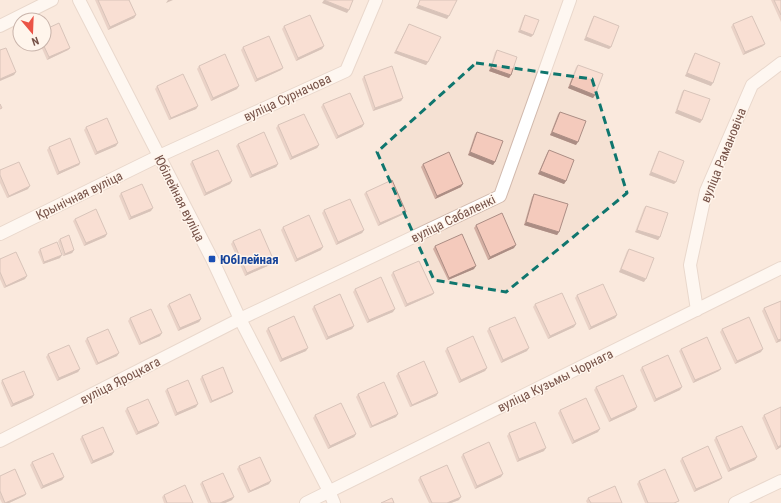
<svg xmlns="http://www.w3.org/2000/svg" width="781" height="503" viewBox="0 0 781 503" font-family="'Roboto Condensed',sans-serif">
<style>
.residential{fill:#f5e1d3;fill-rule:evenodd}
.lines{fill:none;stroke-linecap:round;stroke-linejoin:round}
.minor-casing{stroke:#d1b9ad;stroke-width:14}
.minor{stroke:#fff;stroke-width:12}
.wall{fill:#d2aea2}
.shaded-wall{fill:#ab8d84}
.building{fill:#f4cabc;stroke:#ab8d84}
.marked{fill:none;stroke:#0f766e;stroke-width:3;stroke-dasharray:8 5;stroke-linejoin:round}
.transit-dot{fill:#1a4fb4;stroke:#fff5ec;stroke-width:1.5}
.labels{text-anchor:middle;stroke-width:3;stroke-linejoin:round;paint-order:stroke}
.street-label{font-size:13px;fill:#775349;stroke:#fff5ec}
.transit-label{font-size:13px;font-weight:bold;fill:#164399;stroke:#fff5ec;text-anchor:start}
</style>
<rect width="100%" height="100%" fill="#fdf0e5"/>
<path class="residential" d="M0,0H781V503H0ZM20,20H44V44H20Z"/>
<g class="lines">
<defs>
<path id="minor" d="M79,0L212,259L240,319L329,491L334,503
M0,26L52,0
M0,234L159,156L346,71L376,0
M697,310L690,265L706,191L752,85L781,63
M0,441L240,319L500,196L570,0
M306,503L781,268
M735,503L781,481"/>
</defs>
<use href="#minor" class="minor-casing"/>
<use href="#minor" class="minor"/>
</g>
<path class="wall" d="M95,0H129L136,15L134,18L108,30Z
M771,0H781V22Z
M525,15L533,35L531,37L518,32L523,18Z
M594,16L611,47L609,49L584,40L592,19Z
M409,24L428,62L426,65L394,53Z
M733,24L763,46L743,55L731,27Z
M284,26L324,46L322,49L296,61L282,29Z
M40,44H44L70,48L68,50L47,60Z
M243,47L281,70L255,82L241,50Z
M497,50L511,75L509,78L489,71L495,52Z
M695,53L711,86L685,76L693,56Z
M578,65L595,95L593,98L568,88L576,67Z
M199,66L237,89L211,101L197,69Z
M364,76L403,98L401,101L373,111L362,79Z
M157,86L198,106L196,109L169,120L155,89Z
M684,90L702,120L700,123L675,113L682,92Z
M323,104L364,124L362,127L336,139L321,107Z
M560,112L576,145L550,135L558,114Z
M278,125L319,145L317,148L290,160L276,128Z
M86,127L116,146L95,155L84,130Z
M477,132L495,162L493,165L468,155L475,134Z
M238,144L278,164L276,167L250,178L236,146Z
M49,147L80,163L79,165L57,175L47,150Z
M549,150L566,181L564,184L538,174L547,153Z
M659,151L676,182L674,184L649,175L657,154Z
M192,161L232,181L230,184L204,196L190,164Z
M423,164L461,187L435,199L421,167Z
M0,170L28,189L7,198L0,183Z
M366,192L406,212L404,214L378,226L364,194Z
M121,193L151,211L129,220L119,196Z
M534,194L559,232L557,235L524,225L532,197Z
M646,206L660,237L658,240L635,232L644,208Z
M324,210L364,230L362,233L336,245L322,213Z
M75,219L107,234L105,237L84,246L73,221Z
M476,225L514,248L488,260L474,228Z
M283,227L321,250L295,262L281,230Z
M60,239L74,250L72,253L63,256L58,241Z
M233,241L274,261L272,264L245,276L231,244Z
M435,246L474,269L448,280L433,249Z
M40,249L60,258L43,264L38,252Z
M629,249L644,282L619,272L627,251Z
M0,259L25,279L4,288L0,279Z
M393,272L434,293L432,295L405,307L391,275Z
M355,289L393,312L367,323L353,292Z
M577,295L617,315L615,318L589,330L575,298Z
M781,301V341L776,343L762,311L764,308Z
M169,304L201,319L199,322L178,331L167,306Z
M535,304L574,327L548,339L533,307Z
M314,306L354,326L352,329L326,340L312,309Z
M130,318L160,336L139,345L128,321Z
M268,328L306,351L280,362L266,331Z
M489,328L527,351L501,363L487,331Z
M722,329L761,352L735,364L720,332Z
M87,338L117,356L96,365L85,341Z
M447,348L487,368L485,371L459,383L445,351Z
M681,349L719,371L693,383L679,351Z
M48,354L80,369L78,372L57,381L46,357Z
M642,367L680,390L654,402L640,370Z
M398,373L438,393L436,396L410,407L396,376Z
M202,376L233,392L231,394L210,403L200,379Z
M2,380L34,395L32,398L11,407L1,383Z
M596,387L637,407L635,410L609,422L594,390Z
M167,389L196,407L175,416L165,391Z
M358,394L396,417L370,428L356,397Z
M127,408L157,426L136,435L125,411Z
M560,410L598,432L572,444L558,413Z
M315,415L356,434L354,437L328,449L313,418Z
M764,415L781,447L776,450L762,418Z
M509,433L544,451L517,462L507,436Z
M82,436L112,455L91,464L80,439Z
M716,437L755,460L728,472L714,440Z
M463,454L501,477L475,489L461,457Z
M682,458L720,480L694,492L680,461Z
M32,462L64,477L62,480L41,489L30,465Z
M239,466L269,484L248,493L237,469Z
M0,476L26,494L24,496L9,503H2L0,499Z
M420,477L459,500L451,503H429L418,480Z
M639,481L677,503H645L637,484Z
M202,482L232,500L225,503H208L200,484Z
M164,495L193,503H164L162,497Z
M588,498L622,503H587L586,501Z"/>
<path class="shaded-wall" d="M168,0H173L166,3Z
M324,0L349,10L347,13L322,3Z
M418,5L449,16L447,19L416,8Z
M136,15L134,18L108,30L110,27Z
M520,30L533,35L531,37L518,32Z
M586,37L611,47L609,49L584,40Z
M765,44L763,46L743,55L745,52Z
M324,46L322,49L296,61L298,58Z
M70,48L68,50L47,60L49,57Z
M396,51L428,62L426,65L394,53Z
M283,68L281,70L255,82L257,79Z
M491,68L511,75L509,78L489,71Z
M16,72L14,75L0,81V79Z
M687,73L713,83L711,86L685,76Z
M570,85L595,95L593,98L568,88Z
M239,86L237,89L211,101L213,98Z
M403,98L401,101L373,111L375,108Z
M198,106L196,109L169,120L171,118Z
M677,110L702,120L700,123L675,113Z
M364,124L362,127L336,139L338,136Z
M552,132L578,142L576,145L550,135Z
M118,143L116,146L95,155L97,152Z
M319,145L317,148L290,160L292,157Z
M470,152L495,162L493,165L468,155Z
M80,163L79,165L57,175L59,172Z
M278,164L276,167L250,178L252,175Z
M540,171L566,181L564,184L538,174Z
M651,172L676,182L674,184L649,175Z
M232,181L230,184L204,196L206,193Z
M463,184L461,187L435,199L437,196Z
M30,186L28,189L7,198L9,196Z
M153,208L151,211L129,220L131,217Z
M406,212L404,214L378,226L380,223Z
M526,222L559,232L557,235L524,225Z
M364,230L362,233L336,245L338,242Z
M637,230L660,237L658,240L635,232Z
M107,234L105,237L84,246L86,243Z
M516,245L514,248L488,260L490,257Z
M323,247L321,250L295,262L297,259Z
M74,250L72,253L63,256L65,254Z
M62,255L60,258L43,264L44,262Z
M274,261L272,264L245,276L247,273Z
M476,266L474,269L448,280L449,278Z
M621,269L646,279L644,282L619,272Z
M27,276L25,279L4,288L6,286Z
M434,293L432,295L405,307L407,304Z
M395,309L393,312L367,323L369,320Z
M617,315L615,318L589,330L591,327Z
M201,319L199,322L178,331L180,328Z
M576,324L574,327L548,339L550,336Z
M354,326L352,329L326,340L328,337Z
M162,333L160,336L139,345L141,343Z
M781,339V341L776,343L778,340Z
M308,348L306,351L280,362L282,359Z
M529,348L527,351L501,363L503,360Z
M763,349L761,352L735,364L737,361Z
M119,353L117,356L96,365L98,363Z
M487,368L485,371L459,383L461,380Z
M80,369L78,372L57,381L59,378Z
M721,369L719,371L693,383L695,380Z
M682,387L680,390L654,402L656,399Z
M233,392L231,394L210,403L212,401Z
M438,393L436,396L410,407L412,405Z
M34,395L32,398L11,407L13,404Z
M198,404L196,407L175,416L177,413Z
M637,407L635,410L609,422L611,419Z
M398,414L396,417L370,428L372,426Z
M159,423L157,426L136,435L138,432Z
M600,429L598,432L572,444L574,441Z
M356,434L354,437L328,449L330,446Z
M781,445V447L776,450L778,447Z
M546,448L544,451L517,462L519,459Z
M114,452L112,455L91,464L93,461Z
M757,457L755,460L728,472L730,469Z
M503,474L501,477L475,489L477,486Z
M64,477L62,480L41,489L43,486Z
M722,478L720,480L694,492L696,489Z
M271,481L269,484L248,493L250,491Z
M26,494L24,496L9,503H5Z
M234,497L232,500L225,503H220Z
M461,497L459,500L451,503H447Z"/>
<path class="building" d="M98,0H129L136,15L110,27Z
M324,0H353L349,10Z
M420,0H457L449,16L418,5Z
M774,0H781V15Z
M310,15L324,46L298,58L284,26Z
M525,15L539,20L533,35L520,30Z
M594,16L619,26L611,47L586,37Z
M752,16L765,44L745,52L733,24Z
M59,23L70,48L49,57L43,44H44V30Z
M409,24L441,37L428,62L396,51Z
M269,36L283,68L257,79L243,47Z
M6,48L16,72L0,79V50Z
M497,50L517,57L511,75L491,68Z
M695,53L720,63L713,83L687,73Z
M225,54L239,86L213,98L199,66Z
M578,65L603,74L595,95L570,85Z
M392,66L403,98L375,108L364,76Z
M183,74L198,106L171,118L157,86Z
M684,90L710,99L702,120L677,110Z
M350,93L364,124L338,136L323,104Z
M0,104L2,108L0,109Z
M560,112L586,121L578,142L552,132Z
M304,114L319,145L292,157L278,125Z
M107,118L118,143L97,152L86,127Z
M264,132L278,164L252,175L238,144Z
M477,132L503,141L495,162L470,152Z
M70,138L80,163L59,172L49,147Z
M218,150L232,181L206,193L192,161Z
M549,150L574,160L566,181L540,171Z
M659,151L684,161L676,182L651,172Z
M449,152L463,184L437,196L423,164Z
M19,162L30,186L9,196L0,175V170Z
M392,180L406,212L380,223L366,192Z
M142,184L153,208L131,217L121,193Z
M534,194L568,204L559,232L526,222Z
M350,199L364,230L338,242L324,210Z
M646,206L668,213L660,237L637,230Z
M96,209L107,234L86,243L75,219Z
M502,213L516,245L490,257L476,225Z
M309,215L323,247L297,259L283,227Z
M260,229L274,261L247,273L233,241Z
M462,234L476,266L449,278L435,246Z
M69,235L74,250L65,254L60,239Z
M57,242L62,255L44,262L40,249Z
M629,249L654,258L646,279L621,269Z
M16,252L27,276L6,286L0,272V259Z
M419,261L434,293L407,304L393,272Z
M381,277L395,309L369,320L355,289Z
M603,284L617,315L591,327L577,295Z
M562,293L576,324L550,336L535,304Z
M190,294L201,319L180,328L169,304Z
M340,294L354,326L328,337L314,306Z
M781,301V339L778,340L764,308Z
M151,309L162,333L141,343L130,318Z
M294,316L308,348L282,359L268,328Z
M515,317L529,348L503,360L489,328Z
M749,317L763,349L737,361L722,329Z
M108,329L119,353L98,363L87,338Z
M473,336L487,368L461,380L447,348Z
M707,337L721,369L695,380L681,349Z
M69,345L80,369L59,378L48,354Z
M668,355L682,387L656,399L642,367Z
M424,361L438,393L412,405L398,373Z
M223,367L233,392L212,401L202,376Z
M24,371L34,395L13,404L2,380Z
M623,375L637,407L611,419L596,387Z
M188,380L198,404L177,413L167,389Z
M384,382L398,414L372,426L358,394Z
M586,398L600,429L574,441L560,410Z
M148,399L159,423L138,432L127,408Z
M341,403L356,434L330,446L315,415Z
M781,407V445L778,447L764,415Z
M535,422L546,448L519,459L509,433Z
M742,426L757,457L730,469L716,437Z
M103,427L114,452L93,461L82,436Z
M489,442L503,474L477,486L463,454Z
M708,446L722,478L696,489L682,458Z
M53,453L64,477L43,486L32,462Z
M260,457L271,481L250,491L239,466Z
M447,465L461,497L447,503H432L420,477Z
M15,469L26,494L5,503L0,491V476Z
M665,469L679,501L674,503H648L639,481Z
M223,473L234,497L220,503H211L202,482Z
M185,485L193,503H167L164,495Z
M615,486L622,503H591L588,498Z
M392,498L394,503H381Z"/>
<path d="M0 0H781V503H0ZM476,63L592,79L627,193L506,292L434,280L377,152Z" fill="#fdf0e5" fill-opacity=".55" fill-rule="evenodd"/>
<path class="marked" d="M476,63L592,79L627,193L506,292L434,280L377,152Z"/>
<rect class="transit-dot" x="208" y="255" width="8" height="8" rx="2"/>
<g class="labels">
<g class="street-label">
<text transform="translate(287 97) rotate(-25)" y="5">вуліца Сурначова</text>
<text transform="translate(723 155) rotate(-68)" y="5">вуліца Рамановіча</text>
<text transform="translate(79 195) rotate(-26)" y="5">Крынічная вуліца</text>
<text transform="translate(180 198) rotate(63)" y="5">Юбілейная вуліца</text>
<text transform="translate(453 218) rotate(-26)" y="5">вуліца Сабаленкі</text>
<text transform="translate(120 380) rotate(-27)" y="5">вуліца Яроцкага</text>
<text transform="translate(555 380) rotate(-26)" y="5">вуліца Кузьмы Чорнага</text>
</g>
<g class="transit-label">
<text x="220" y="264">Юбілейная</text>
</g>
</g>
<g transform="translate(32 32) rotate(161)"><circle r="19" fill="#fff5ec" stroke="#c9b4ab"/>
<path d="M0-3L7 15L0 10L-7 15Z" fill="#eb5346"/>
<text y="-6" font-size="11" font-weight="bold" text-anchor="middle" fill="#775349">N</text>
</g>
</svg>
